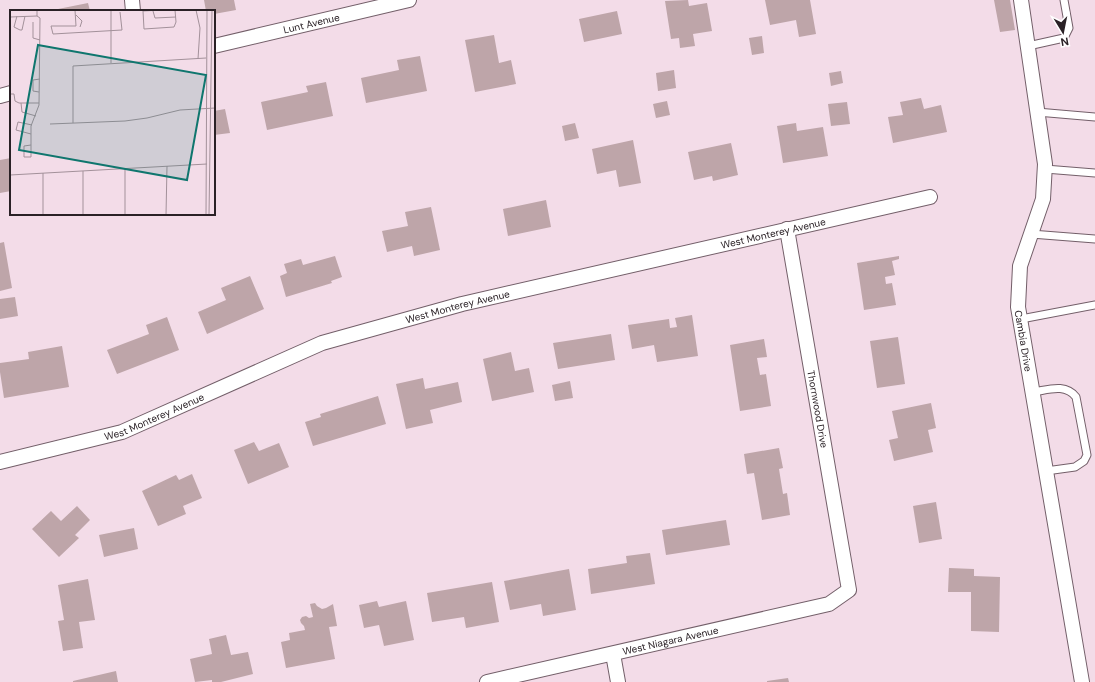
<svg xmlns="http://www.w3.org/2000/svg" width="1095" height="682" viewBox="0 0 1095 682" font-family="'DM Sans',sans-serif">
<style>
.building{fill:#bea5a9}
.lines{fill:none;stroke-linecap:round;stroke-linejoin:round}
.service-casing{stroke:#735f69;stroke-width:9}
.minor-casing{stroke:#735f69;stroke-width:16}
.service{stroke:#fff;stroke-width:7}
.minor{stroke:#fff;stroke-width:14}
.labels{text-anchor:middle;stroke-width:3;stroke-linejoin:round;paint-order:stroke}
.street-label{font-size:10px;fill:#2a2126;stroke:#fff}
.inset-road{fill:none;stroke:#a3919a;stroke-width:1}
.view{fill:#0f766e;fill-opacity:0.15;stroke:#0f766e;stroke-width:2}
.inset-edge{fill:none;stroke:#2a2126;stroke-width:2}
</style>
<rect width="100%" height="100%" fill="#f3dce8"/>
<path class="building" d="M204,0H234L236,10L214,14V11H206Z
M688,0L689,6L707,3L712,31L693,34L695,46L680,48L679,38L671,39L665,1Z
M765,0H810L816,34L799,37L796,20L770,25Z
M994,0H1010L1015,30L1000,32Z
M88,3L90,11H53V10Z
M617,11L622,34L584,42L579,19Z
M494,35L499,63L511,60L516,84L475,92L465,40Z
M762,36L764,53L752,55L749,38Z
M420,56L427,91L366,103L361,78L399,70L397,60Z
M674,70L676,88L658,91L656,73Z
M841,71L843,83L831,86L829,73Z
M326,82L333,116L267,130L261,102L308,92L306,86Z
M921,98L924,109L941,105L947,132L893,143L888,117L903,115L900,102Z
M667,101L670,115L656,118L653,104Z
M847,102L850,124L831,126L828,104Z
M225,109L230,133L214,135V111Z
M575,123L579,138L565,141L562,126Z
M796,123L797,131L823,127L828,156L783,163L777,126Z
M633,140L641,183L619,187L616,170L597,174L592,149Z
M731,143L738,175L713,181L712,176L694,180L688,152Z
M11,158V191L0,193V160Z
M546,200L551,227L508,236L503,209Z
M431,207L440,250L414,256L412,246L387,252L382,231L408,226L405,212Z
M4,242L12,288L0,291V243Z
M335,256L342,277L331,281L332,283L286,297L280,276L287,273L284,264L301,259L303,265Z
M899,256V259L892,261L895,275L885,277L886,284L892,283L896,305L864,310L857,263Z
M250,276L264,309L207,334L198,312L226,300L221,288Z
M15,297L18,316L0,319V299Z
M692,315L698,356L657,362L654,345L632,349L628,325L669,319L670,328L677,327L675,318Z
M167,317L179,350L117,374L107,350L149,334L146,325Z
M611,334L615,360L558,369L553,343Z
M898,337L905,384L877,388L870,341Z
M764,339L767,357L757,358L760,375L766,374L771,406L740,411L730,345Z
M62,346L69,387L4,398L0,372V363L29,359L28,352Z
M511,352L515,371L529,368L534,392L492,401L483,359Z
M423,378L425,389L458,382L462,402L430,410L433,423L406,429L396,384Z
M570,381L573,398L555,401L552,385Z
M378,396L386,424L313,446L305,422L321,417L320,414Z
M931,403L936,428L928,430L933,452L894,461L889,440L898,438L892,411Z
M254,442L259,451L279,443L289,467L248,484L234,450Z
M779,448L783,468L779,469L783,494L787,493L790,515L762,520L754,473L747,474L744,454Z
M192,474L202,498L183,506L186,514L158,526L142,491L176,475L179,480Z
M936,502L942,539L919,543L913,506Z
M77,506L90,520L75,535L79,538L59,557L32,529L51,511L61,521Z
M726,520L730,545L666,555L662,530Z
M134,528L138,549L104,557L99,535Z
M650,553L655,584L591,594L588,569L627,563L626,556Z
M949,568L974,569V576L1000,577L999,632L971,631V592H948Z
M569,569L576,610L543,616L541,604L510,610L504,581Z
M88,579L95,620L79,622L83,648L63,651L58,621L64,620L58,585Z
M492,582L499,622L466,628L464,617L432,622L427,593Z
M377,601L379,607L406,601L414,640L384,646L379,625L364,628L359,605Z
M315,603L317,606L322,609L326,608L333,604L337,626L329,627L335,659L286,668L281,642L290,640L289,633L305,630L304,626L301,623L300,620L302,617L306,616L309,618L313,617L310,604Z
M226,635L231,655L248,652L253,674L221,682H212V680L195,682L190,659L212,654L209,639Z
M116,671L118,682H73V681Z
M788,678L789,682H767V681Z"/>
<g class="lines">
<defs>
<path id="service" d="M1028,46L1064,38L1069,28L1064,0
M1037,112L1095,117
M1045,169L1095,173
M1031,234L1095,239
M1021,319L1095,305
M1033,392C1048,390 1065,383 1076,397L1087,455L1084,461L1075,467L1046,471"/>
<g id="minor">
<path d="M132,0L133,11"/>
<path id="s1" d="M1021,0L1045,164L1043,199L1020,266L1018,307L1082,682"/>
<path id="s2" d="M214,46L409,0"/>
<path d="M0,96L11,93"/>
<path id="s3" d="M0,462L122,432L322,343L462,304L930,197"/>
<path d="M613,654L618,682"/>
<path id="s4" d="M487,682L829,604L849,590L787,229"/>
</g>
</defs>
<use href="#service" class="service-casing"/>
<use href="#minor" class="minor-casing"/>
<use href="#service" class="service"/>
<use href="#minor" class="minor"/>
</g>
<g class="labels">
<g class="street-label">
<text dy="4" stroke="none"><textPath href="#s2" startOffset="100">Lunt Avenue</textPath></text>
<text dy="4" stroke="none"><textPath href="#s3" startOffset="809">West Monterey Avenue</textPath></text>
<text dy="4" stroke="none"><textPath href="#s3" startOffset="485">West Monterey Avenue</textPath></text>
<text dy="4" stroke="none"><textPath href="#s1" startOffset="347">Cambia Drive</textPath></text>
<text transform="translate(818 409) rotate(80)" y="4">Thornwood Drive</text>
<text dy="4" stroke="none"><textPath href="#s3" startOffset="161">West Monterey Avenue</textPath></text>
<text dy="4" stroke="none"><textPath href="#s4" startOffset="188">West Niagara Avenue</textPath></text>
</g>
</g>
<g transform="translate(10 10)">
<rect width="205" height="205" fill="#f3dce8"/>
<path class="inset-road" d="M65,0L66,16H41L43,24L112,20L110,2M101,0V53M151,0L133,1L134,19L164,17L166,12L165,0M186,0L190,18L188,49M143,1L145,8L166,7M66,5L72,11L70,17M7,6L4,17L10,20H12L15,6M0,7L27,6M23,12V28L30,30M29,82L23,81V70L30,69M0,84H4L5,91L9,93H29M11,93L12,102L26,106M63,113V56L196,48M40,114L115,111L137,108L170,100L205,98M21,124L6,120L8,112L22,115M21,135L14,136V147H21V116L29,95L30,8L27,6V0M115,159V205M73,161V205M0,165L197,154M33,205V163M156,205L157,156M196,205L197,0M199,205L202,0"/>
<path class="view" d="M28,35L196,65L177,170L9,140Z"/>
<rect width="205" height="205" class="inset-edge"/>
</g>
<g transform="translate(1063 32) rotate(170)" stroke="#ffffff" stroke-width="3" paint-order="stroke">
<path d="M0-3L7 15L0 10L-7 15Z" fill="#2a2126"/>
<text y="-6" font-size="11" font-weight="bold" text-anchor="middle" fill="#2a2126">N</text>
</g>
</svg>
